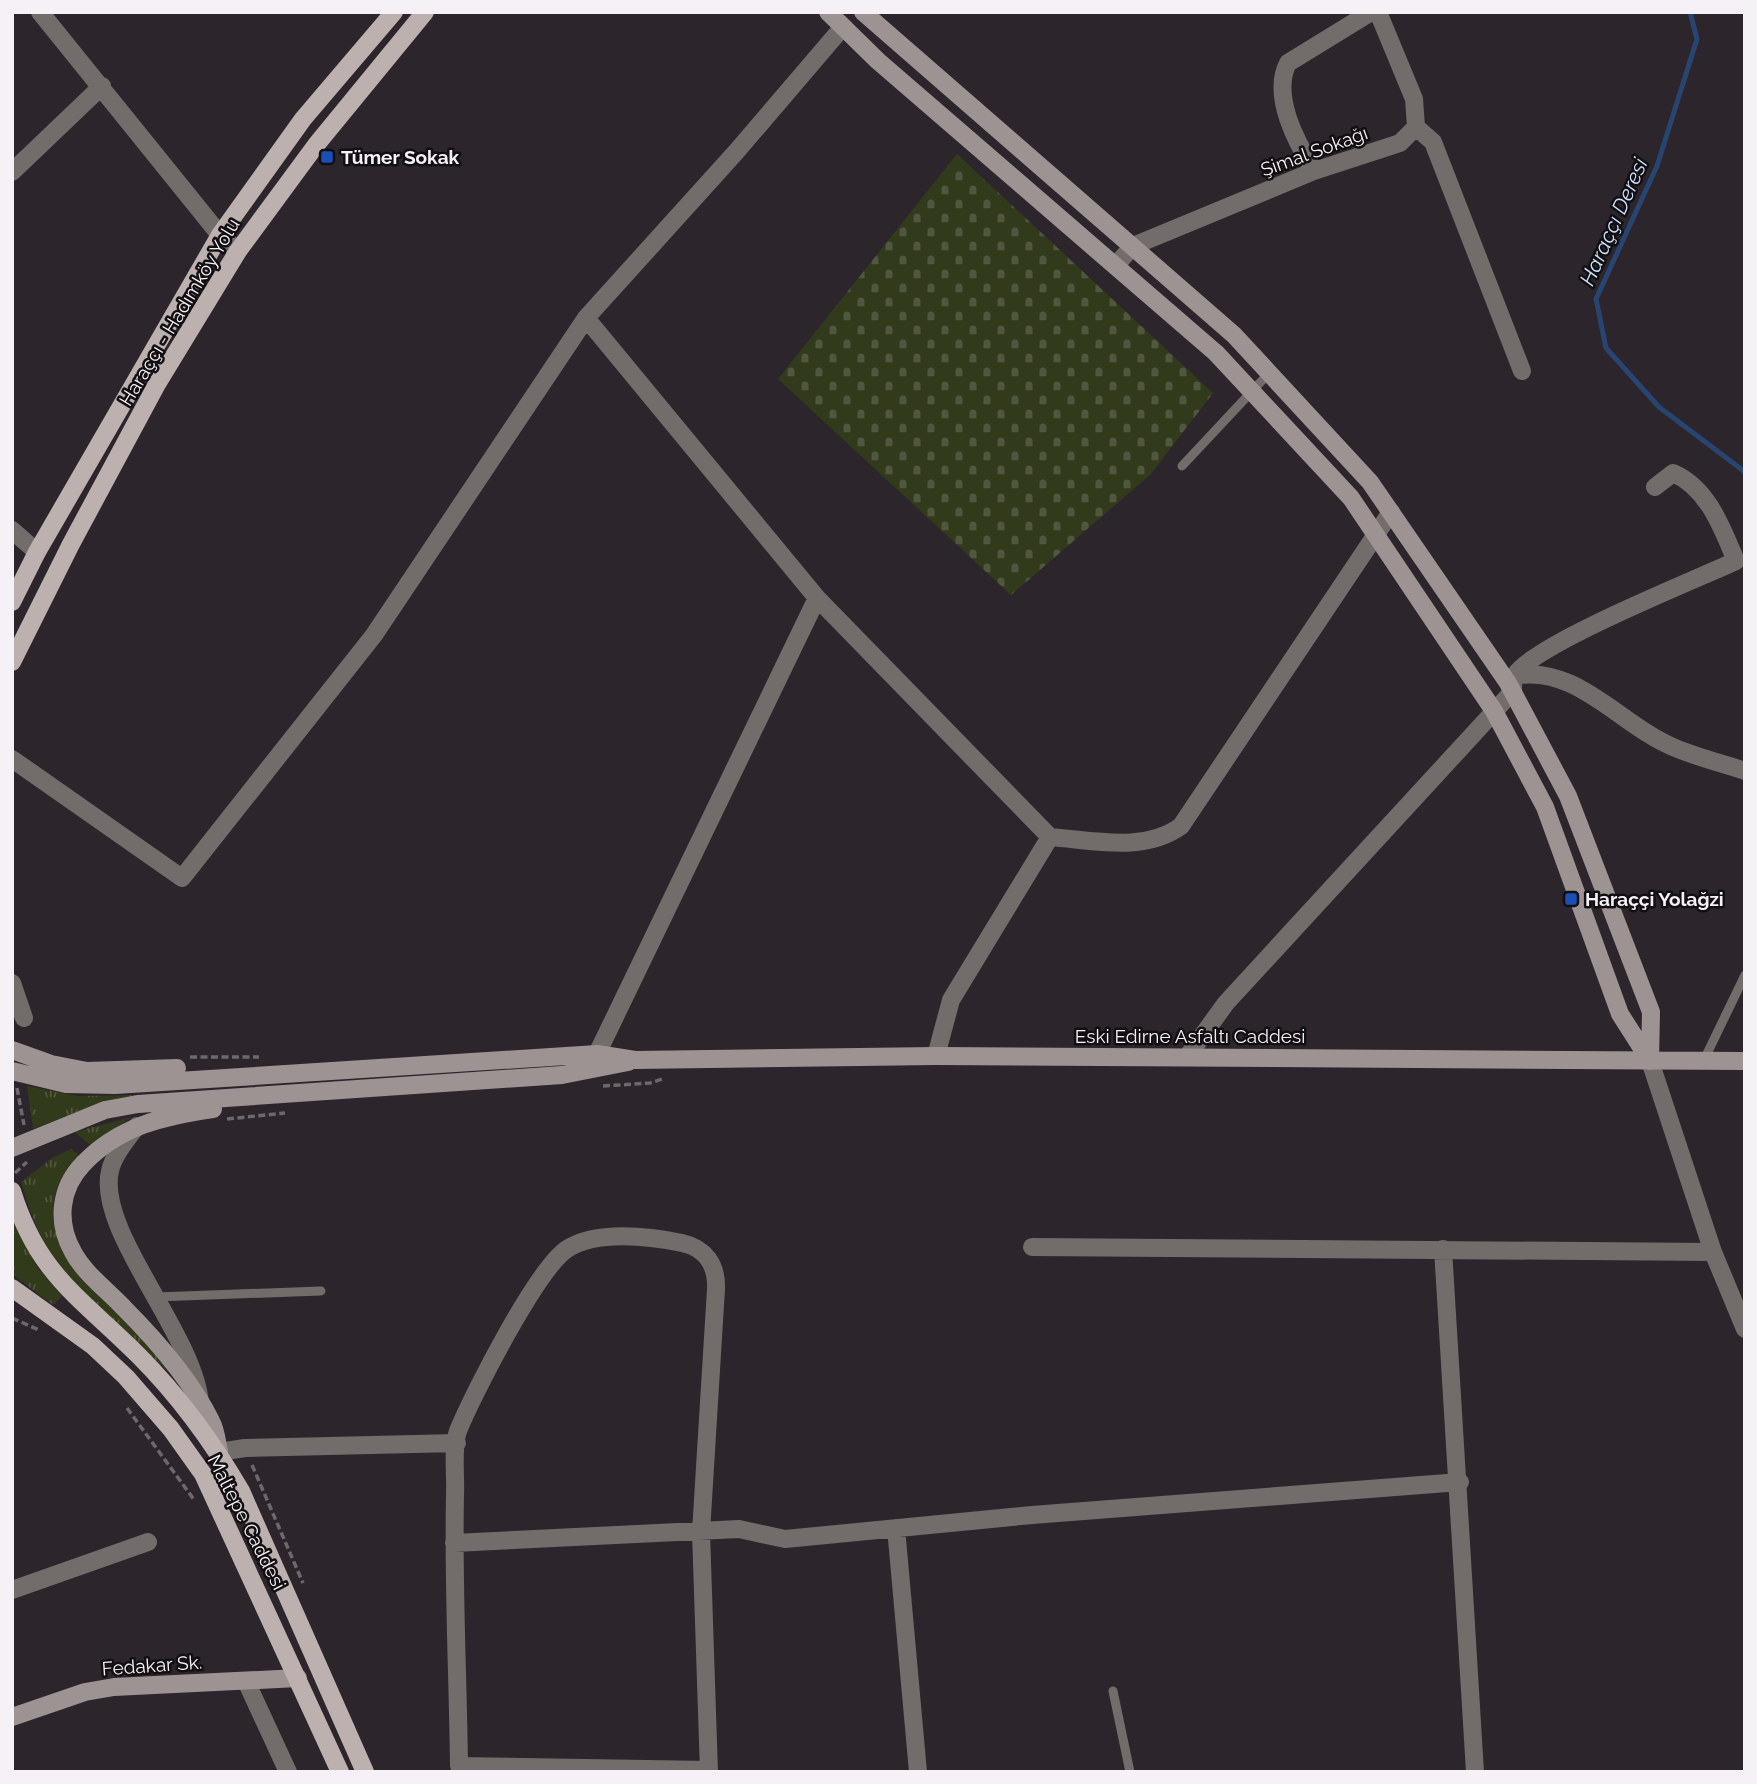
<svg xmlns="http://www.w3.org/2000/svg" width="1757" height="1784" viewBox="0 0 1757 1784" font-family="Raleway,sans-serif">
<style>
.grass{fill:url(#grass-tufts)}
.cemetery{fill:url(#cemetery-stones)}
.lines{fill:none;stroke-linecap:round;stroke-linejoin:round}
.stream{stroke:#284572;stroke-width:5}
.path{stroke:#6e676d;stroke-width:3.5;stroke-dasharray:7 3.5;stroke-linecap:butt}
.lane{stroke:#726c6b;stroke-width:9}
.street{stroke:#726c6b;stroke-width:18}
.secondary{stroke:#9c9392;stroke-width:18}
.primary{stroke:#bdb1af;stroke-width:18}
.transit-dot{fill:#1a4fb4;stroke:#120f12;stroke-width:2.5}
.labels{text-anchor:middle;stroke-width:5;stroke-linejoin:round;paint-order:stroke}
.street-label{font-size:19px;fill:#f6f1f6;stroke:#120f12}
.poi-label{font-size:19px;font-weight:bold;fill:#f6f1f6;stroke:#120f12;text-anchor:start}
.water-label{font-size:21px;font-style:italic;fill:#cce0fd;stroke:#120f12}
</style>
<defs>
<pattern id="grass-tufts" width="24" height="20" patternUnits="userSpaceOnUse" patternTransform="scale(1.75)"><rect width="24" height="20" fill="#323a1c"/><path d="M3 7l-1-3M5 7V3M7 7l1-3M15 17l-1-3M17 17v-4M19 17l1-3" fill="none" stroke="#50573e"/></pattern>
<pattern id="cemetery-stones" width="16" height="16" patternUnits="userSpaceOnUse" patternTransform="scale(1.75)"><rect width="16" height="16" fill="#323a1c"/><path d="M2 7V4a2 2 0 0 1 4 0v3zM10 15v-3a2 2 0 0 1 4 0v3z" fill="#50573e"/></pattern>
</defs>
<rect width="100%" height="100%" fill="#2c252b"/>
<path class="grass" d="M27,1086L78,1096L141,1095L81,1110L33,1129Z
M131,1117L91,1146L75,1132Z
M71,1149L80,1156C55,1184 47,1199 59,1236L176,1378C131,1338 78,1299 47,1247C35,1227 28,1204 21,1182L52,1158Z
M12,1217L37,1267L62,1296L53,1305L12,1274Z"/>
<path class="cemetery" d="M957,154L1213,393L1151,474L1011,595L778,379Z"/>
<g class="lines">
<path class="stream" d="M1690,12L1697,39L1657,166L1596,299L1606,348L1659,407L1745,472"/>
<path class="path" d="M190,1057H259
M603,1086L650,1083L665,1078
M17,1088L24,1125
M227,1119L285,1113
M15,1173L27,1162
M12,1318L39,1330
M127,1408L195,1501
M252,1465L303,1583"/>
<path class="lane" d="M1182,466L1269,373
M1703,1062L1745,975
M156,1297L321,1291
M1113,1691L1130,1772"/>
<path class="street" d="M40,12L220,235L238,251
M1416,127L1433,142L1522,371
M1314,171C1297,143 1271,96 1288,63L1371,12
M12,172L102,86
M1116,265L1133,246L1314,171L1400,143L1416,127L1414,99L1378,12
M586,318L817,598L1050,837L951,1000L936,1056
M12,530L37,552
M1514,676C1576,664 1619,724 1673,747C1696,757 1721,763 1745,771
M12,759L182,878L374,635L586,318L736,152L842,28
M1050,837C1093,840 1144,853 1181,826L1391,512
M12,983L24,1018
M597,1054L817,598
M1187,1057L1226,1003L1513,691C1513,686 1513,679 1515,675C1534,644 1695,580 1736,561C1722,528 1708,488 1673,473L1655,487
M1650,1061L1713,1252L1745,1329
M137,1126C127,1139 113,1156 110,1171C96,1231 194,1333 200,1403
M1032,1247L1713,1252
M1443,1249L1475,1772
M219,1452L245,1448L457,1443
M896,1528L918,1772
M454,1543L739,1529L785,1539L1032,1515L1460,1482
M12,1590L148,1542
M246,1681L288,1772
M709,1770L459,1766C458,1676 453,1585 455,1495C456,1476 452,1448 458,1431C473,1394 537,1269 567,1249C596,1230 649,1236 682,1243C705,1248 717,1265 716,1289L701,1532L709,1772"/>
<path class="secondary" d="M828,12L878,61L1216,353L1351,498L1494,711L1545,807L1620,1014L1650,1061
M863,12L1234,335L1370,482L1508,683L1568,796L1651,1012L1650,1061
M12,1050L51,1064L87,1071L177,1068
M12,1071L66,1084L115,1085L597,1054L635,1060L936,1056L1745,1061
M213,1109C164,1116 119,1126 83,1164C60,1188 56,1222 73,1252C84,1273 107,1290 123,1307C155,1339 191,1380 211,1421C216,1430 217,1442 219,1452
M12,1148L105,1110L138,1104L562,1075L628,1062
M12,1717L85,1692L114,1687L298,1678"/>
<path class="primary" d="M12,602L37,552L220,235L303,119L394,12
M12,662L71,544L157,384L238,251L316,145L425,12
M12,1191C38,1275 80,1297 138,1355C179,1396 212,1441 241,1491L365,1772
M12,1288L93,1346L126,1377L171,1429L203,1474L340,1772"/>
</g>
<g class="transit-dot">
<rect x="320" y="150" width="14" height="14" rx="3.5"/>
<rect x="1564" y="892" width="14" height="14" rx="3.5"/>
</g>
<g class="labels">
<g class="street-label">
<text transform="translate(1314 151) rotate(-20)" y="7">Şimal Sokağı</text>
<text transform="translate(179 312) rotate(-59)" y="7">Haraççı - Hadımköy Yolu</text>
<text x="1190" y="1043">Eski Edirne Asfaltı Caddesi</text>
<text transform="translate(247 1522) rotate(63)" y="7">Maltepe Caddesi</text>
<text transform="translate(152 1665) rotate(-4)" y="7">Fedakar Sk.</text>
</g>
<g class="poi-label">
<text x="341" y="164">Tümer Sokak</text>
<text x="1585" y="906">Haraççi Yolağzi</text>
</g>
<g class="water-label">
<text transform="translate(1614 222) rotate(-66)" y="7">Haraççı Deresi</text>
</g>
</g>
<rect width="1757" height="1784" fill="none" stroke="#f6f1f6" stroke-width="28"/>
</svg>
